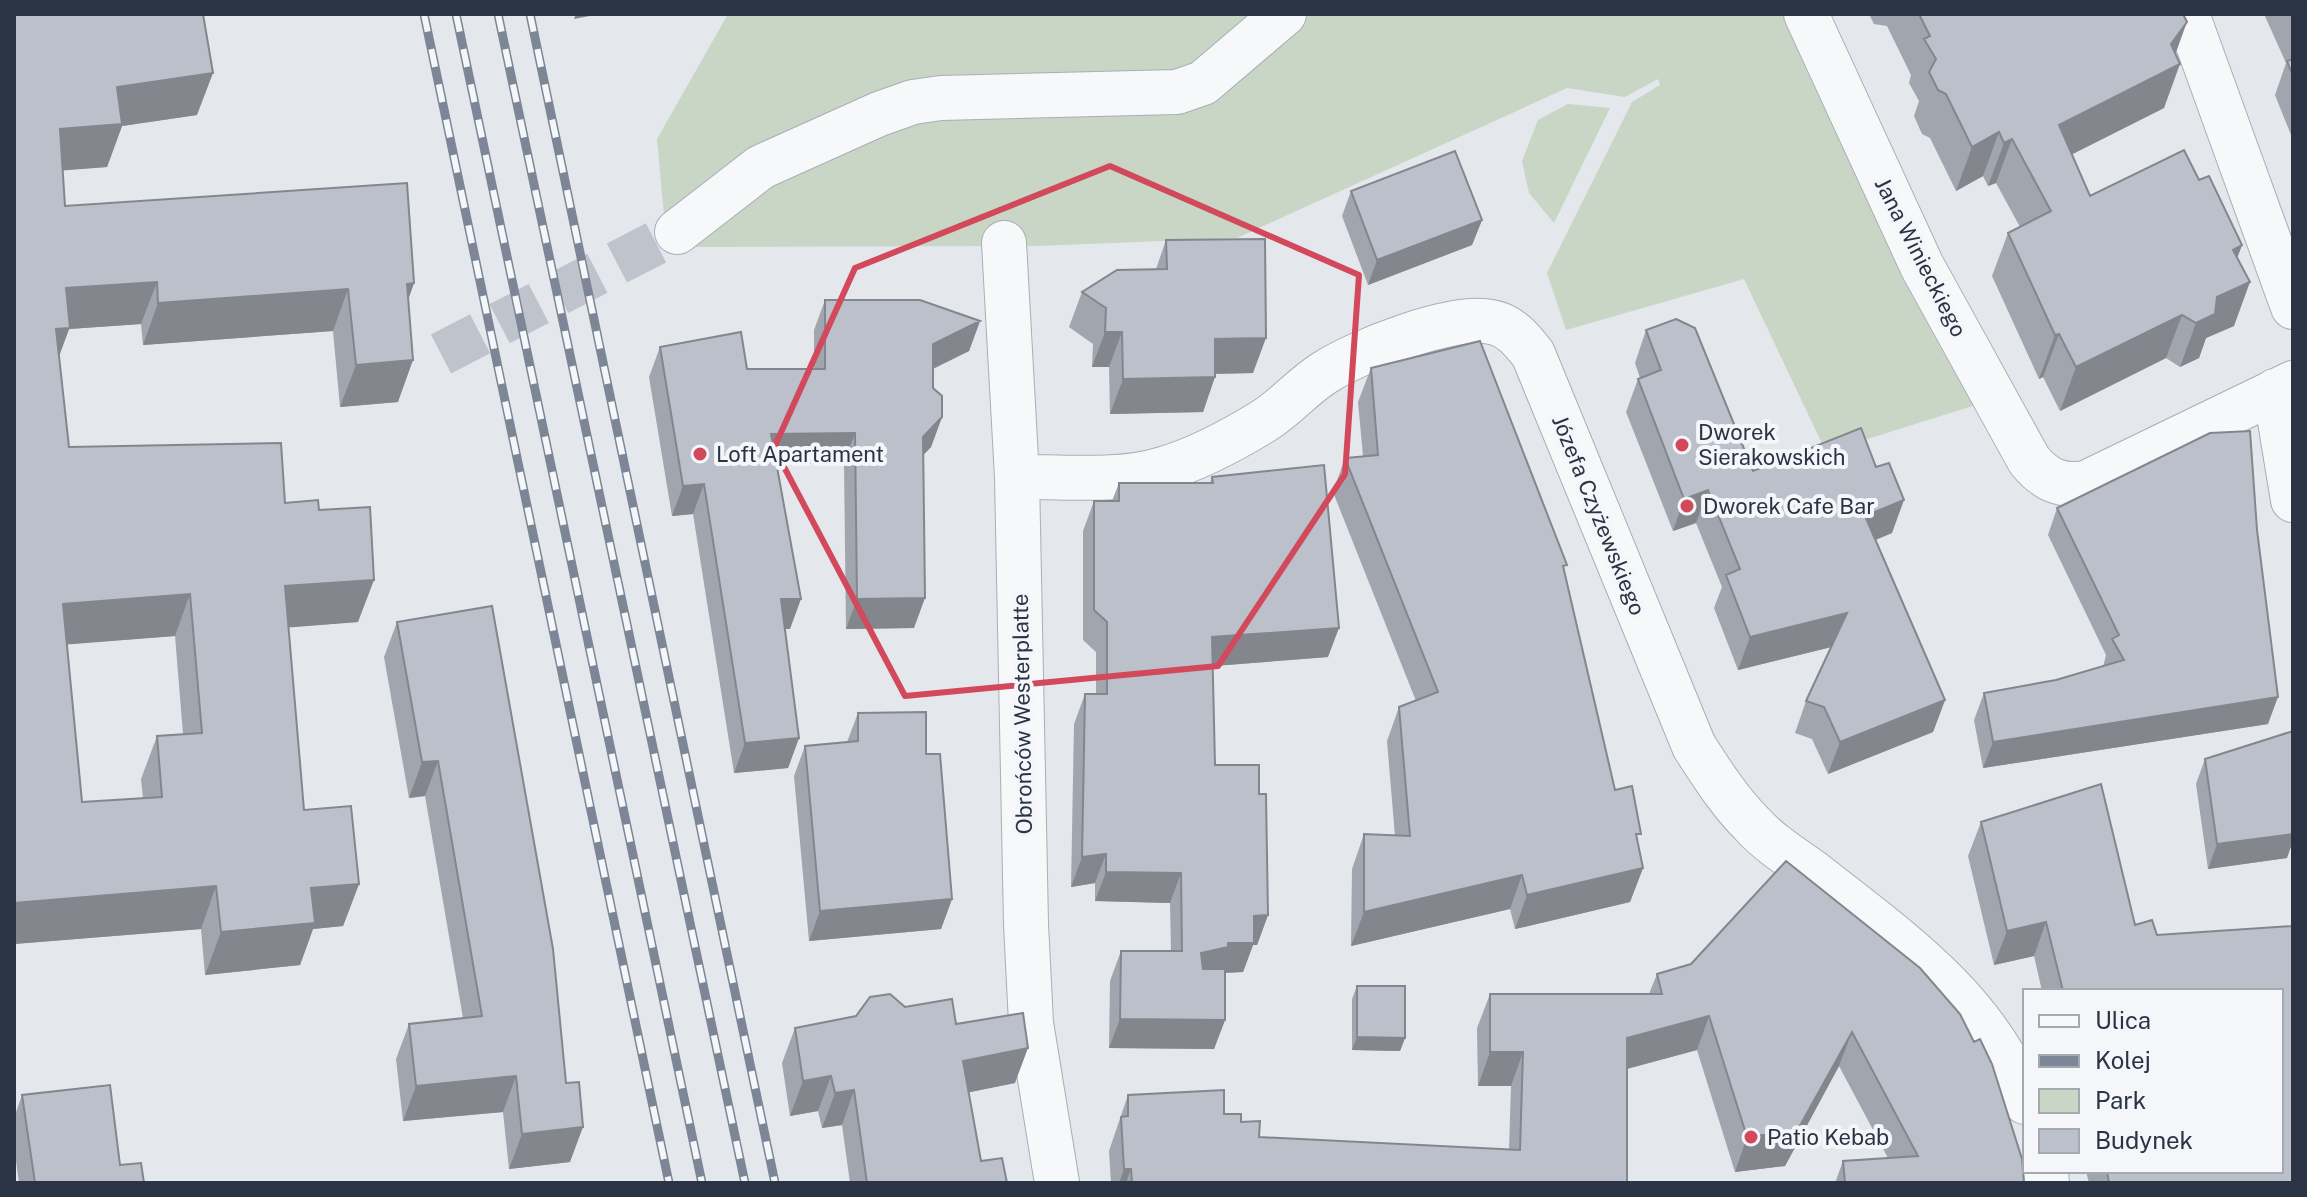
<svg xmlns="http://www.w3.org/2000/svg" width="2307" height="1197" viewBox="0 0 2307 1197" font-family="'Public Sans',sans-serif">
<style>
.green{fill:#c9d6c5}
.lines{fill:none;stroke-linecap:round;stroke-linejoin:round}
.pedestrian-tunnel{stroke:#bfc3cb;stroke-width:44;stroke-dasharray:44 22;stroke-linecap:butt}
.pedestrian-casing{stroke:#a9aeb7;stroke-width:46}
.minor-casing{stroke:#a9aeb7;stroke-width:46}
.pedestrian{stroke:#f7f8fa;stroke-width:44}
.minor{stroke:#f7f8fa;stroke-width:44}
.rail-casing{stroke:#7d8696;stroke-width:9}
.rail{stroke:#f4f6f9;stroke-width:6;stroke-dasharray:18;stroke-linecap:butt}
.wall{fill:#a1a5ae;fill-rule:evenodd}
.shaded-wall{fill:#83868d}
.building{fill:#bbc0ca;stroke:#83868d;stroke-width:2;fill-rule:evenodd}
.marked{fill:none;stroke:#d1495b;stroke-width:6;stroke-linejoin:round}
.poi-dot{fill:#d1495b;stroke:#f4f6f9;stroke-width:3}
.labels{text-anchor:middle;stroke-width:8;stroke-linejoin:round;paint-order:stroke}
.street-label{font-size:22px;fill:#2b3445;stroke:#f4f6f9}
.poi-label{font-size:22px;fill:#2b3445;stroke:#f4f6f9;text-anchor:start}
</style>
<rect width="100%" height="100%" fill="#e4e7ec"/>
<path class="green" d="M728,14H1788L1979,404L1826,452L1744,279L1566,330L1547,273L1632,102L1660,85L1658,79L1625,97L1567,88L1237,238L1038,246L691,247L664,215L657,139Z
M1568,104L1610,108L1554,223L1529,193L1522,161L1538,120Z"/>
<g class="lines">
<path class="pedestrian-tunnel" d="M441,354L677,232"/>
<defs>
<path id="pedestrian" d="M677,232L761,167L879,114L913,102L941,98L1177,92L1203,83L1284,14"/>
<path id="minor" d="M1806,14L1922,266L2029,460C2045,480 2061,487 2086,483L2293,383
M2187,14L2293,307
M1004,243L1017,477L1026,924L1031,1023L1057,1183
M2275,391L2293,500
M1017,477C1064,476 1118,483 1163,469C1197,459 1231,441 1262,422C1284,409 1302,387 1324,373C1358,351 1451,314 1491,322C1510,325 1522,340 1533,354L1694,746C1712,774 1729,801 1752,824C1769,843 1793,858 1814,873C1895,937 1988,1000 2025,1102
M2046,1171L2047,1183"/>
</defs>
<use href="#pedestrian" class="pedestrian-casing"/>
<use href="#minor" class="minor-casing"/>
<use href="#pedestrian" class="pedestrian"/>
<use href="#minor" class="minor"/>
<defs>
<path id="rail" d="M424,14L669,1183
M456,14L702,1183
M498,14L745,1183
M530,14L775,1183"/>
</defs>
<use href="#rail" class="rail-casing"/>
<use href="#rail" class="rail"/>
</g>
<path class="wall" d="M14,14L197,115L122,126L107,167L62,170L65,206L414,283L408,299L398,402L340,407L333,331L143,345L141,324L69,329L59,356L69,447L285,503L319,510L358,622L288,627L304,810L359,884L343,926L313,929L300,965L205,975L201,929L14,944ZM175,636L183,734L157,736L141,779L143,798L82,802L67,644Z
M1869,14H2183L2164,108L2072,154L2090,196L2199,180L2242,245L2237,258L2234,326L2206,338L2199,358L2180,367L2166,358L2060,411L2043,377L2039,379L1992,276L2008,233L2020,227L1996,183L1988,186L1983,176L1956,191L1930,138L1922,134L1914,116L1919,101L1909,83L1911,75L1887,26L1874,24Z
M2264,14H2293V140L2275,95L2286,63Z
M1351,191L1482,220L1472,245L1368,285L1342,216Z
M1166,240L1253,373L1215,374L1203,412L1110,414L1109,367H1092L1093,344L1069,327L1082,292L1156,269Z
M825,300L980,321L969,351L933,369V388L942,417L931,447L923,455L914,628L846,629L844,463L776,464L790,629H785L799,738L788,768L734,773L693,514L672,516L649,377L660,347L747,369H814V330Z
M1646,330L1753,471L1892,533L1876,540L1945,700L1933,732L1828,774L1812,739L1795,733L1806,701L1832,647L1738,670L1714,608L1722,587L1696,523L1673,531L1626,412L1638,379L1640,378L1635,363Z
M1371,368L1564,572L1615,790L1637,843L1643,868L1630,902L1515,929L1510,909L1351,946L1352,869L1364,834L1395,836L1387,741L1399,707L1416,701L1333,492L1345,458L1363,456L1358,402Z
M1212,477L1328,657L1213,666L1215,765L1259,794L1268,915L1257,945H1253L1243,972L1225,973V1020L1214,1049L1109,1048L1110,981L1121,951H1171L1170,903L1095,901V883L1071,887L1074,724L1085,694H1096V652L1083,640V531L1094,501H1112L1119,483H1210Z
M2057,508L2268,724L1983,768L1974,720L1984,693L2056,680L2103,667L2106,655L2048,535Z
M397,622L570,1162L509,1169L503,1112L403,1121L396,1059L409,1024L463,1018L425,796L409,798L384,657Z
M858,713L926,754L952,899L941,929L809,941L794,776L805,746L847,742Z
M2205,759L2287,858L2208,869L2196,784Z
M2101,784L2135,925L2152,920L2157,935L2293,926V1183H2089L2086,1171H2281V991H2042L2034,956L1994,965L1968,856L1981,822Z
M1786,861L2024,1183H1835L1843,1161L1888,1158L1839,1066L1785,1166L1735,1172L1697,1050L1627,1069V1183H1111L1109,1151L1128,1095L1224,1114L1241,1122L1259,1137L1509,1150L1511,1086H1478L1477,1028L1490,994H1649L1657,974L1691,964Z
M1357,986L1405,1038L1400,1051L1352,1050V999Z
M905,1007L956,1024L1015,1083L969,1092L981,1161L1007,1183H850L842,1125L822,1128L818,1111L790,1116L782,1063L795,1028Z
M22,1095L144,1183H19L14,1146V1118Z"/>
<path class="shaded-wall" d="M576,14H600L574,19Z
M2187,22L2171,66L2180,64L2164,108L2043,169L2059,125L2171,44Z
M213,73L197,115L122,126L107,167L44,172L60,129L117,87Z
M1999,132L1983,176L1956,191L1972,147Z
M2012,139L1996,183L1988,186L2004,143Z
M1482,220L1472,245L1368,285L1377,260Z
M2242,245L2226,288L2233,250Z
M157,282L141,324L69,329L54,370L41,371L66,288Z
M2250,282L2234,326L2206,338L2199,358L2180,367L2196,323L2217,297Z
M414,283L399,326L407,284Z
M348,289L333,331L143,345L158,303Z
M2182,315L2166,358L2060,411L2076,367Z
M980,321L969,351L922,374L933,344Z
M1105,332H1122L1109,367H1092Z
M2059,334L2043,377L2039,379L2055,335Z
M1266,338L1253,373L1202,374L1215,339Z
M413,360L398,402L340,407L356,365Z
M1215,377L1203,412L1110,414L1123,379Z
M942,417L931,447L912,467L923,437Z
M855,433L844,463L760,464L771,434Z
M704,484L693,514L672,516L683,486Z
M1708,490L1696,523L1673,531L1684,499Z
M1904,500L1892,533L1854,548L1865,516Z
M374,580L358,622L270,629L285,586Z
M190,594L175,636L48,646L63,604Z
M925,598L914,628L846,629L857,599Z
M781,599H801L790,629H770Z
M1847,613L1835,646L1738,670L1750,637Z
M1339,628L1328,657L1201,667L1212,637Z
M2278,697L2268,724L1983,768L1993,742Z
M1945,700L1933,732L1828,774L1840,742Z
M799,738L788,768L734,773L745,743Z
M438,761L425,796L409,798L422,762Z
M2293,834V841L2287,858L2208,869L2217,844Z
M1106,854L1095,883L1071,887L1082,857Z
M1643,868L1630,902L1515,929L1527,895Z
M1106,872L1181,873L1170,903L1095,901Z
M1522,875L1510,909L1351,946L1364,912Z
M359,884L343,926L313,929L300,965L205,975L221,932L311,888Z
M216,886L201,929L14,944V903Z
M952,899L941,929L809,941L820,911Z
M1268,915L1257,945H1253L1243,972L1219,973L1190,983L1201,953L1228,943L1254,916Z
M2046,922L2034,956L1994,965L2007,931Z
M1709,1016L1697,1050L1615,1072L1627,1038Z
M1120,1019L1225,1020L1214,1049L1109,1048Z
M1852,1032L1839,1066L1785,1166L1735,1172L1747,1137Z
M1357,1037L1405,1038L1400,1051L1352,1050Z
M1028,1048L1015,1083L951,1096L963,1061Z
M1490,1052H1523L1511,1086H1478Z
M516,1076L503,1112L403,1121L416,1086Z
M831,1076L818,1111L790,1116L803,1081Z
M854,1090L842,1125L822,1128L835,1093Z
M583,1127L570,1162L509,1169L522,1134Z
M1124,1169H1131L1126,1183H1119Z"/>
<path class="building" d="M14,14H203L213,73L117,87L122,124L60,129L65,206L407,183L414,283L407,284L413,360L356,365L348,289L158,303L157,282L66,288L70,328L56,329L69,447L281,443L285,503L318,500L319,510L370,507L374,580L285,586L304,810L351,806L359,884L311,888L315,923L221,932L216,886L14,903ZM190,594L202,733L157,736L162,797L82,802L63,604Z
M1919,14H2183L2187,22L2171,44L2180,64L2059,125L2090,196L2184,150L2199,180L2209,176L2242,245L2233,250L2250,282L2217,297L2215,314L2196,323L2182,315L2076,367L2059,334L2055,335L2008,233L2051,211L2012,139L2004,143L1999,132L1972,147L1946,94L1938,90L1929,72L1936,59L1924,39L1930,36Z
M2293,59V76L2287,61Z
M1455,151L1482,220L1377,260L1351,191Z
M1265,239L1266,338L1215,339V377L1123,379L1122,332H1105L1106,308L1082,292L1117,270L1167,269L1166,240Z
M825,300H920L980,321L933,344V388L942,396V417L923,437L925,598L857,599L855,433L771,434L801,599H781L799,738L745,743L704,484L683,486L660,347L741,332L747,369H825Z
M1676,319L1695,328L1753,471L1861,428L1876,467L1889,463L1904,500L1865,516L1945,700L1840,742L1824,707L1806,701L1847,613L1750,637L1726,575L1740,569L1708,490L1684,499L1638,379L1661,370L1646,330Z
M1480,341L1567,565L1563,566L1615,790L1632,786L1641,834H1636L1643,868L1527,895L1522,875L1364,912V834L1410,836L1399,707L1438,692L1345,458L1378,455L1371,368Z
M2250,431L2257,530L2278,697L1993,742L1984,693L2056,680L2124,660L2112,639L2119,635L2057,508L2210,433Z
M1324,465L1339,628L1212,637L1215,765H1259V794H1266L1268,915L1254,916V943H1228V947L1201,953L1203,969H1225V1020L1120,1019L1121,951H1182L1181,873L1106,872V854L1082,857L1085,694H1107V622L1094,610V501H1119V483H1213L1212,477Z
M492,606L553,949L566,1083L579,1082L583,1127L522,1134L516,1076L416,1086L409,1024L482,1016L438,761L422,762L397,622Z
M926,712V754H940L952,899L820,911L805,746L858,741V713Z
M2293,731V834L2217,844L2205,759Z
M2101,784L2135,925L2152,920L2157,935L2293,926V1183H2109L2107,1171H2281V991H2063L2046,922L2007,931L1981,822Z
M1786,861L1920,968L1960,1014L1974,1042L1980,1039L1992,1064L2022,1159L2024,1183H1845L1843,1161L1918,1156L1852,1032L1797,1131L1747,1137L1709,1016L1627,1038V1183H1132L1131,1169H1124L1121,1117L1128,1116V1095L1224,1090V1114H1241V1122L1260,1121L1259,1137L1520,1150L1523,1052H1490V994H1662L1657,974L1691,964Z
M1357,986H1405V1038L1357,1037Z
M890,994L905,1007L952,999L956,1024L1023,1013L1028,1048L963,1061L981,1161L1002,1158L1007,1183H867L854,1090L835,1093L831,1076L803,1081L795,1028L856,1016L870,997Z
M110,1085L120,1165L141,1163L144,1183H35L22,1095Z"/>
<path class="marked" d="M1110,166L1359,275L1345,474L1218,666L905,696L774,448L855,268Z"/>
<g class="poi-dot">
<circle cx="1682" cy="445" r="8"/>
<circle cx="700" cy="454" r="8"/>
<circle cx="1687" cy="506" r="8"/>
<circle cx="1751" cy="1137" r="8"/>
</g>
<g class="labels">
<g class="street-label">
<text transform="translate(1921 257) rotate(63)" y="8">Jana Winieckiego</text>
<text transform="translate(1599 515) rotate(68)" y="8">Józefa Czyżewskiego</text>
<text transform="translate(1022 714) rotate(-91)" y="8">Obrońców Westerplatte</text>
</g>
<g class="poi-label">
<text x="1698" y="440">Dworek<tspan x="1698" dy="25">Sierakowskich</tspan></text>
<text x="716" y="462">Loft Apartament</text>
<text x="1703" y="514">Dworek Cafe Bar</text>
<text x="1767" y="1145">Patio Kebab</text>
</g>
</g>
<rect width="2307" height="1197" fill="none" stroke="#2b3445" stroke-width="32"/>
<rect x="2023" y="989" width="260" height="184" fill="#f4f6f9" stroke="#a4a8b1" stroke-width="2"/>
<rect x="2039" y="1015" width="40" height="12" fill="#f7f8fa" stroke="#a4a8b1" stroke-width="2"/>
<text x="2095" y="1029" font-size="24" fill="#2b3445">Ulica</text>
<rect x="2039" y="1055" width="40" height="12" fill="#7d8696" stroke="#a4a8b1" stroke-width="2"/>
<text x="2095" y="1069" font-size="24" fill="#2b3445">Kolej</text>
<rect x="2039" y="1089" width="40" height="24" fill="#c9d6c5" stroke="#a4a8b1" stroke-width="2"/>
<text x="2095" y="1109" font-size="24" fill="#2b3445">Park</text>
<rect x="2039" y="1129" width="40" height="24" fill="#bbc0ca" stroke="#a4a8b1" stroke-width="2"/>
<text x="2095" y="1149" font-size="24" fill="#2b3445">Budynek</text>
</svg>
